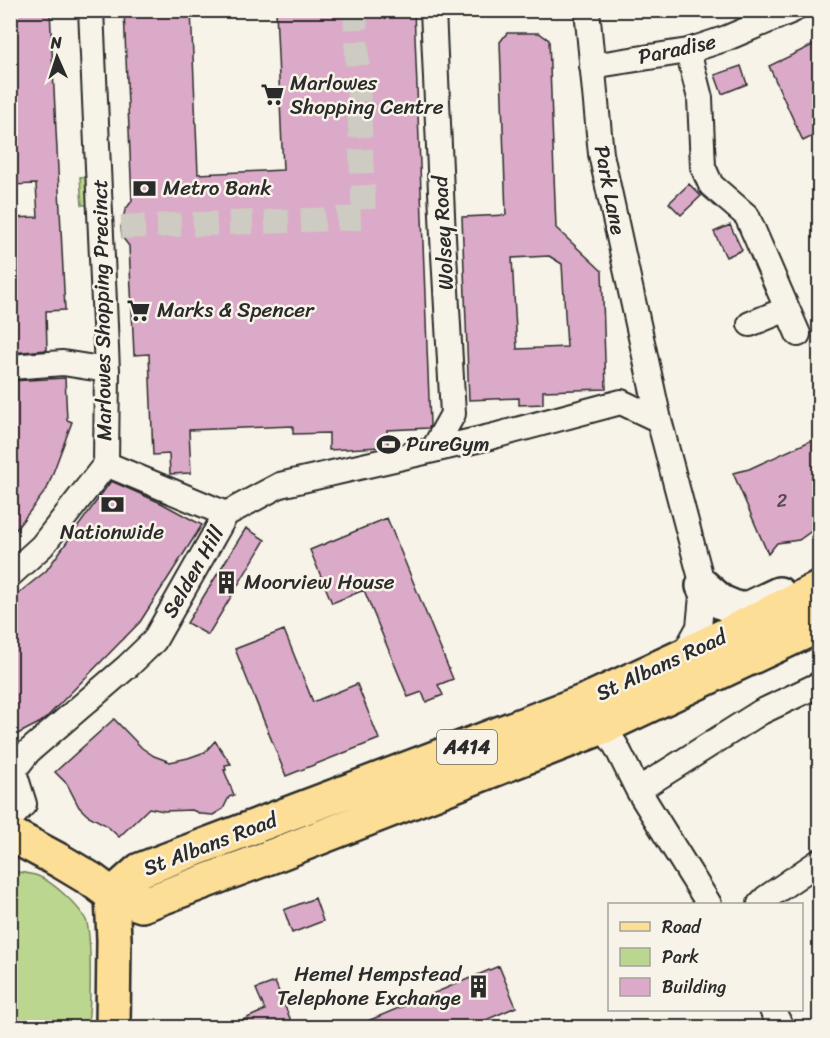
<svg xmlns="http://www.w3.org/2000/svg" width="830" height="1038" viewBox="0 0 830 1038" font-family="Sriracha,sans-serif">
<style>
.green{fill:#bbd78f;stroke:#73815d;stroke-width:1.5}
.building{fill:#dbaac8;stroke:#2b2b2b;stroke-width:1.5;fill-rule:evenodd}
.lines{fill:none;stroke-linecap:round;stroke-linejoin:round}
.street-tunnel{stroke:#cecbc2;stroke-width:24;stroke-dasharray:24 12;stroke-linecap:butt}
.street-casing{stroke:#2b2b2b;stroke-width:28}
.secondary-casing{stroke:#2b2b2b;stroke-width:38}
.primary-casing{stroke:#2b2b2b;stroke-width:38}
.street{stroke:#f7f3e8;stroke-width:24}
.secondary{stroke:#f7f3e8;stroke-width:33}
.primary{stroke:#fcde96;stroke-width:33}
.labels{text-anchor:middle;stroke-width:5;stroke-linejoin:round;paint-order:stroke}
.number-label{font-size:18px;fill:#574b52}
.shield{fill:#f7f3e8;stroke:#686764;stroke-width:1.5}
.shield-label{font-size:20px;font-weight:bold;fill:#2b2b2b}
.street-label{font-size:21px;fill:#2b2b2b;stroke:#f7f3e8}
.poi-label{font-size:21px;fill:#2b2b2b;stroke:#f7f3e8;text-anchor:start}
</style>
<rect width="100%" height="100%" fill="#f7f3e8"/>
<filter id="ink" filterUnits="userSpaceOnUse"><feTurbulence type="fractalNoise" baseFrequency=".0167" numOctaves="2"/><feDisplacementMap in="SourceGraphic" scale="12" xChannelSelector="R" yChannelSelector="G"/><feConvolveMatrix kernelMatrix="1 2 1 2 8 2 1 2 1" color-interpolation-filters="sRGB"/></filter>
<g filter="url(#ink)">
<path class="green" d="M97,176L98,205H82L80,177Z
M11,871C19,872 30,873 38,876C53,882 79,906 86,920C92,935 91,1011 87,1027H11Z"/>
<path class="building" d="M10,10H50L65,310L46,311L47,350L10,353V218L38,217L36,184L10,185Z
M124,10H191L198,174L283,170L276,10H414L430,425L429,428L387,430L388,446L380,447L329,450V433L293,434V426L189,430L191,473L170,474L169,454L153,455L149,354L134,355L129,246L122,237L121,227L125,210L132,201Z
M507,33H539L549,40L556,228L602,271L606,389L543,391V404L519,405V398L469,400L462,217L506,215L500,42ZM549,256L562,264L567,347L517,349L512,258Z
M819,42V133L803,141L769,66Z
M741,66L747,84L722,94L715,75Z
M689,184L701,196L681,215L669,203Z
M730,225L742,250L726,257L714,232Z
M65,378L67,420L72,422L47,489L10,537V381Z
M819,437V529L813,530L799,540L777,543L768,554L733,473L749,469Z
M111,481L161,503L202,525L140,622L46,718L39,723L10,738V600L46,571Z
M387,518L453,679L438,685L443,695L426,702L422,692L408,697L364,590L332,603L310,550Z
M246,528L265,540L208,635L187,623Z
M284,630L313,702L357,684L379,739L286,776L235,649Z
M114,719L142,748L154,756L170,762L188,758L205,752L215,741L231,764L225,765L226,770H224L234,795L229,797L223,809L213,815L201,814L192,810L164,811L149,808L119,837L106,825L87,815L79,807L67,784L55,772Z
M315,898L323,921L292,933L284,910Z
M499,966L516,1007L467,1028H351Z
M275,982L294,1028H225L265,1010L256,989Z"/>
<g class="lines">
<path class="street-tunnel" d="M121,227L364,218L355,10"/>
<defs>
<path id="street" d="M587,10L601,154L659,420L703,586L699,627L683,656
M688,51L700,98L703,167L711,185L747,216L798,334
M592,66L688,51L727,38L793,10
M750,324L787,309
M10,367L63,363L107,370
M433,450L453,414L443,237L433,10
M106,464L226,514
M10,575L42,546L106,464L107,370L91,10
M603,727L616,746L638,790L709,904
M10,775L28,752L128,666L154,641L226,514L280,485L490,437L621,402L659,420
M638,790L761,712L820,684
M10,819L24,804L14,772
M760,904L766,898L820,861
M772,1010L782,1028"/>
<path id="secondary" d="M703,586L721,602L743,611L779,594"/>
<path id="primary" d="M10,834L62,862L92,880L112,895L142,905L275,855L603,727L820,625
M112,895L140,870L588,700L683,656L820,588
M112,895L114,940L113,1028"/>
</defs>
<use href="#street" class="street-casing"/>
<use href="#secondary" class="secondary-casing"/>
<use href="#primary" class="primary-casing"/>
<use href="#street" class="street"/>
<use href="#secondary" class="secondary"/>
<use href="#primary" class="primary"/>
</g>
</g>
<defs>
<symbol id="supermarket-bare" viewBox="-9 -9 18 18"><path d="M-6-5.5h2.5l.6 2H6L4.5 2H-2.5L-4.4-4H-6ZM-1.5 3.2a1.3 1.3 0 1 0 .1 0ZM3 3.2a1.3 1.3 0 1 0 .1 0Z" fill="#2b2b2b" stroke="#f7f3e8" stroke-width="2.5" paint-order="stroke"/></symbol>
<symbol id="bank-bare" viewBox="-9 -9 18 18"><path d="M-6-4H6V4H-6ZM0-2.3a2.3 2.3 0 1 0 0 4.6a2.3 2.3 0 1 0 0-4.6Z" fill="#2b2b2b" stroke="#f7f3e8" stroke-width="2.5" paint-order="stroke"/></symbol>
<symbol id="stadium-bare" viewBox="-9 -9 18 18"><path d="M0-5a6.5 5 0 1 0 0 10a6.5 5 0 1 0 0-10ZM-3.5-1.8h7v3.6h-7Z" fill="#2b2b2b" stroke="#f7f3e8" stroke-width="2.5" paint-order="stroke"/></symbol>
<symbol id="building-bare" viewBox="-9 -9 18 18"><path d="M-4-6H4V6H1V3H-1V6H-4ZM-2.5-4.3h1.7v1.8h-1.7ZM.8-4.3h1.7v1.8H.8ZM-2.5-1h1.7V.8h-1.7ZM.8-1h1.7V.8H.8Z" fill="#2b2b2b" stroke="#f7f3e8" stroke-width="2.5" paint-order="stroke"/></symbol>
</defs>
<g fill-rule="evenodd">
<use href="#supermarket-bare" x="256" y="78" width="33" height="33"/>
<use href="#bank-bare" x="128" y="172" width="33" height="33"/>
<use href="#supermarket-bare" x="122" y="294" width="33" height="33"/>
<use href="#stadium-bare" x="372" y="428" width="33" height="33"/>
<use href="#bank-bare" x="96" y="488" width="33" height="33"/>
<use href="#building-bare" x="210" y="566" width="33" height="33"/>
<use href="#building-bare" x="462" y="970" width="33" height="33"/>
</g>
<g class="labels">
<g class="number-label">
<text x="782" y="507">2</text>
</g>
<rect class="shield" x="437" y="730" width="60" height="34" rx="4.5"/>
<g class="shield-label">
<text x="467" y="754">A414</text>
</g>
<g class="street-label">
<text transform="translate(677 49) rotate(-12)" y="7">Paradise</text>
<text transform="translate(610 190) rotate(79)" y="7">Park Lane</text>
<text transform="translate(443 233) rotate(-93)" y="7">Wolsey Road</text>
<text transform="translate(102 310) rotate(-91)" y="7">Marlowes Shopping Precinct</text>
<text transform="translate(193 572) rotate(-60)" y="7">Selden Hill</text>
<text transform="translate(661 665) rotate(-25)" y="7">St Albans Road</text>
<text transform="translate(210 844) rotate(-21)" y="7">St Albans Road</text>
</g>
<g class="poi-label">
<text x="290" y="90">Marlowes<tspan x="290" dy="24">Shopping Centre</tspan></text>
<text x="163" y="195">Metro Bank</text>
<text x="157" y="317">Marks &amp; Spencer</text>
<text x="406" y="451">PureGym</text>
<text x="112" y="539" text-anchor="middle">Nationwide</text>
<text x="244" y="589">Moorview House</text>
<text x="461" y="981" text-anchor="end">Hemel Hempstead<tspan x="461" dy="24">Telephone Exchange</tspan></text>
</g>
</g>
<rect width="830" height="1038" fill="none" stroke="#f7f3e8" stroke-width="36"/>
<rect x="18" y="18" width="794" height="1002" fill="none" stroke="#2b2b2b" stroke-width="2" filter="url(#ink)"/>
<rect x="608" y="903" width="195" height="108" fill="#f7f3e8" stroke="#a5a39c" stroke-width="1.5"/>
<rect x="620" y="922" width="30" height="9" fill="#fcde96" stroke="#a5a39c" stroke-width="1.5"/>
<text x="662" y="933" font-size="18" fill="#2b2b2b">Road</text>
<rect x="620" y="948" width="30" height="18" fill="#bbd78f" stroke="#a5a39c" stroke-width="1.5"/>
<text x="662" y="963" font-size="18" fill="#2b2b2b">Park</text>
<rect x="620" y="978" width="30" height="18" fill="#dbaac8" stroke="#a5a39c" stroke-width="1.5"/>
<text x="662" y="993" font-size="18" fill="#2b2b2b">Building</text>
<g transform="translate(57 57) rotate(357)" stroke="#f7f3e8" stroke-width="4.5" paint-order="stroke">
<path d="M0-4.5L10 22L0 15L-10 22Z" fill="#2b2b2b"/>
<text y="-9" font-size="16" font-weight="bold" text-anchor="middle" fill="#2b2b2b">N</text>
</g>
</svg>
